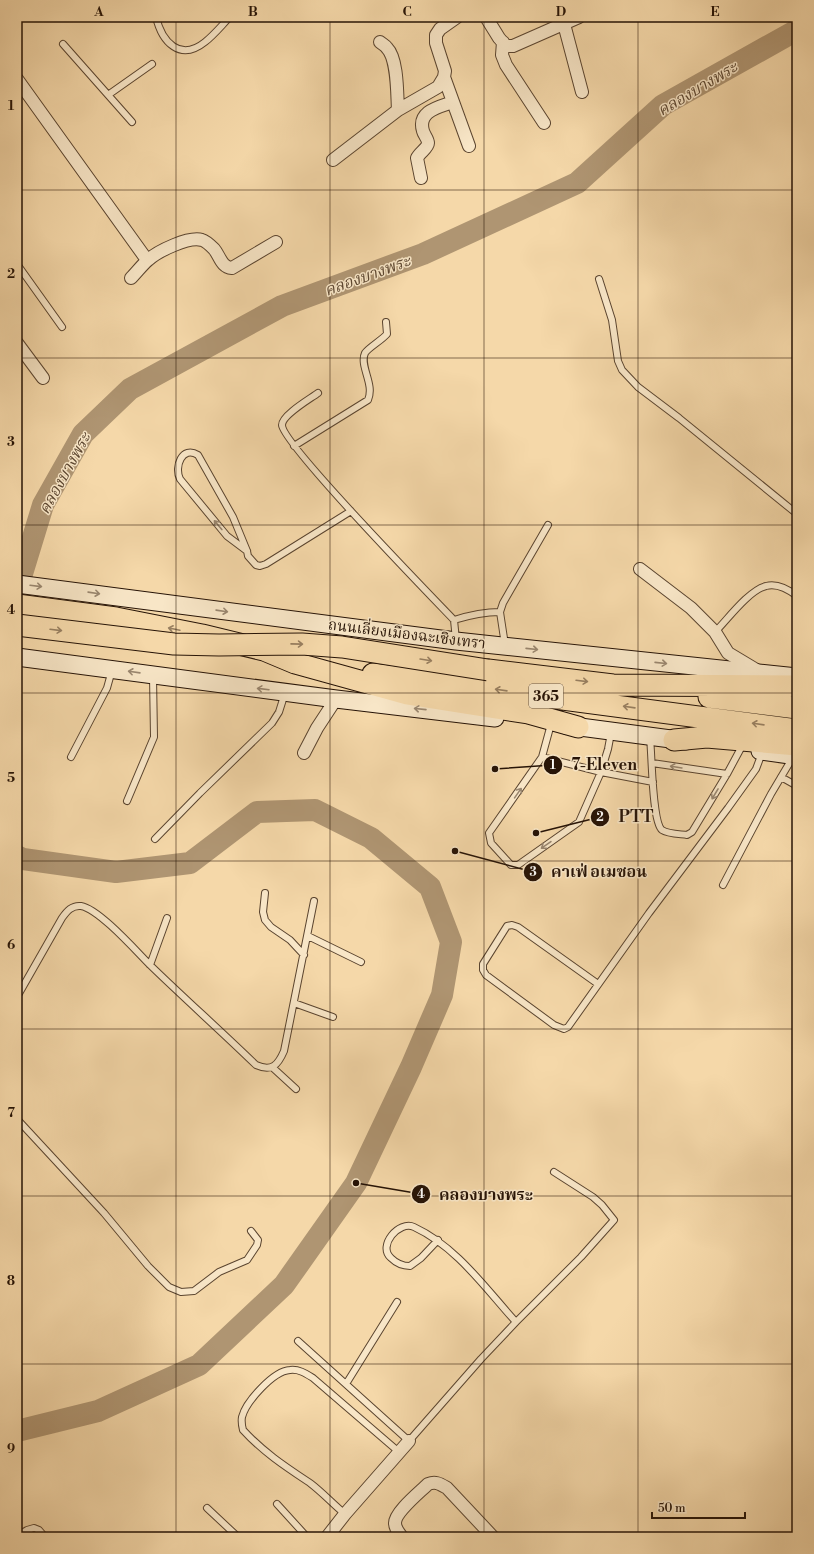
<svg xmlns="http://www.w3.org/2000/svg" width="814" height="1554" viewBox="0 0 814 1554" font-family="'Libre Bodoni','Noto Serif Thai',serif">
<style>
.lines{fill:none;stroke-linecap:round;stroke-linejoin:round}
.river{stroke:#af9572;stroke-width:22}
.service-casing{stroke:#5a442f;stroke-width:8}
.minor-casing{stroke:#5a442f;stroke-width:14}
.secondary-casing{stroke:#261306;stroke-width:19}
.trunk-casing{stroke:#261306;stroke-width:23}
.service{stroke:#f8e6c7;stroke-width:6}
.minor{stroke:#f8e6c7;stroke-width:12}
.secondary{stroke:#f8e6c7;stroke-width:17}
.trunk{stroke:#f5d8a9;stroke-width:21}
.trunk-bridge-casing{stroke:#261306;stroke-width:23;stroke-linecap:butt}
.trunk-bridge{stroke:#f5d8a9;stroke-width:21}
.oneway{stroke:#9a8770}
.oneway2{stroke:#987f60}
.grid{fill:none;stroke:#261306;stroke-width:1;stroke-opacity:0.55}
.labels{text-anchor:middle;stroke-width:3;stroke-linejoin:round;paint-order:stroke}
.shield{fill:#f8e6c7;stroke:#655240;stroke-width:1}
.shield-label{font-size:14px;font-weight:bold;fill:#261306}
.street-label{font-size:15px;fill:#261306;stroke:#f8e6c7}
.water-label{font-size:16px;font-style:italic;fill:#5d4731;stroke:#f8e6c7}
.leader{fill:none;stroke:#261306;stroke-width:1.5}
.callout-dot{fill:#261306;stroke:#f8e6c7;stroke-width:1.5}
.mark-label{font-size:12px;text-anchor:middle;font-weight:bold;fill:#fff}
.callout-label{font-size:16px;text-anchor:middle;font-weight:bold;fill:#261306;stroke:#f8e6c7;stroke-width:3;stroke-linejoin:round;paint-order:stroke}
.neatline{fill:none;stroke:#261306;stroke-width:1.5}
.grid-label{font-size:13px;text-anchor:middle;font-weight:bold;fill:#261306}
</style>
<rect width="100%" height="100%" fill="#f5d8a9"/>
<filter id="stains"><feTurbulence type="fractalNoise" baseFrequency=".005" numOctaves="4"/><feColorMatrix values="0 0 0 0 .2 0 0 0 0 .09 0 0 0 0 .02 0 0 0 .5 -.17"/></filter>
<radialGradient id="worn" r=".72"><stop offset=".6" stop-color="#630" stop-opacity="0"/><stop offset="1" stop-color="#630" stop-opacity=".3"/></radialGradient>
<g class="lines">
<path class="river" d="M17,590L43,505L83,434L130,389L282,306L423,254L577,183L663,105L797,30
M17,856L23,859L116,872L190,863L257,812L315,810L371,838L430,887L451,942L442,995L411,1067L356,1183L284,1285L199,1365L98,1411L17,1431"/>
<defs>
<path id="service" d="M156,17C162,42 180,62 205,42C214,35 222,25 230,17
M63,44L132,122
M108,95L152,64
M17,264L62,327
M599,279L612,320L618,361L622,370L638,387L679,418L797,514
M318,393C310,399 282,415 282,425C282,443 431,596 454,620L456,640
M294,446L368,400C375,384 359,366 365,353C368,348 382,340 387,334L386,322
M247,551L227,536L180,479C174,467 182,445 198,455L233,517L247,551L248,556L256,565L260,566L266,564L351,511
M454,620C470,615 483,612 500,612
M715,632C727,620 749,590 766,586C777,583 788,589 797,596
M505,645L500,612L503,603L548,525
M551,724L542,757L489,833L491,843L511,865H518L579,822L601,772L608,749L611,733
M650,738C652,755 652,822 662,830C668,834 680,834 687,835L692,832L727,774L741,748
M71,757L107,688L112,670
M542,757L601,772L653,782
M652,763L727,774
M781,777L797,786
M127,801L154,737L153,676
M155,839L200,793L272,723L279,712L285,693
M723,885L771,794L793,757
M265,893L263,912L265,920L271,927L290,940L304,955
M308,936L361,962
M150,965L167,918
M598,984L518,927L512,925L507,926L483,964V970L486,975L554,1025L564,1029L568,1027L649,913L728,808L756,769L762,753
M17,997L62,918C67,911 72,905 81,906C99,909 136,951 150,965C185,999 221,1031 256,1065C272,1072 278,1065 284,1051L314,901
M294,1003L333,1017
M272,1067L296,1089
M17,1119L104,1213L148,1266L169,1287L181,1292L194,1291L219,1272L247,1260L257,1245L258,1240L251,1231
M438,1240L421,1258L410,1266C403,1266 396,1263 391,1258C377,1246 399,1220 414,1227C457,1247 485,1288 516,1322
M298,1341L409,1441L481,1359L516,1322L581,1257L614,1220L602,1205L593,1197L554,1172
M346,1384L397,1302
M277,1504L307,1537
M207,1508L238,1537
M345,1514C333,1504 322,1492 310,1483C286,1467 263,1452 243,1430C242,1426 241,1422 242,1417C246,1402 273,1371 290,1370C299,1369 305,1373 313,1378L399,1452
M17,1536L27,1530L34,1528L39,1530L45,1537"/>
<path id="minor" d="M486,17L499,38L506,46H513L579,17
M564,24L582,92
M380,42C382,44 385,45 387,48C398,59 397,95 398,110
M503,42L502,55L506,65L544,123
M444,77L469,146
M17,79L147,260
M333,160L398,110L438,87L444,77L445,71L436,43V35L440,29L457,17
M421,178L417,158C419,153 428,148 428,143C428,139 424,135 423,131C417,111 439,107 453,102
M131,278C137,272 142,265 148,260C158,251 189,236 202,240C206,241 211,246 214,249C220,256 221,267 232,268L276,242
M17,343L43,378
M640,569L691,608L715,632L728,653L758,671
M304,753L317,728L336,699
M327,1537L345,1514L409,1441
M402,1537C399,1533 395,1529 395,1523C395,1512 420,1492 428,1484C436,1481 440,1484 447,1488L493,1537"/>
<path id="secondary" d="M17,584L456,641L797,677
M17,657L336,699L495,718
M565,725L686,741
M760,751L797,756"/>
<path id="trunk" d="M17,605L116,618L202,635L264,650L295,663L407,694L528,713L578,727
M488,670L613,685L797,686
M373,674L797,730
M709,697L797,708
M674,740L707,737L797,745"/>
</defs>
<use href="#service" class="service-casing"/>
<use href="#minor" class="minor-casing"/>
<use href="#secondary" class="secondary-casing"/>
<use href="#trunk" class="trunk-casing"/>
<use href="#service" class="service"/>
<use href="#minor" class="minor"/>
<use href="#secondary" class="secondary"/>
<use href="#trunk" class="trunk"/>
<defs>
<path id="trunk-bridge" d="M17,625L174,644L219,645L302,644L342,647L488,670"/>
</defs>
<use href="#trunk-bridge" class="trunk-bridge-casing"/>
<use href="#trunk-bridge" class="trunk-bridge"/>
</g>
<defs><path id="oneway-shaft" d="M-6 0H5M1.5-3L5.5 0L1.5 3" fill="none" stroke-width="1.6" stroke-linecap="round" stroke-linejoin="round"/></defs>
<g class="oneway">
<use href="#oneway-shaft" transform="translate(218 525) rotate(-130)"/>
<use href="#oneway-shaft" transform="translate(36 586) rotate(7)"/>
<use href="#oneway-shaft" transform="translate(94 593) rotate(8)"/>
<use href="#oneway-shaft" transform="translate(222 611) rotate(8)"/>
<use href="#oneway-shaft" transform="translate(532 649) rotate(6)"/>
<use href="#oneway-shaft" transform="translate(661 663) rotate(6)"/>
<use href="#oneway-shaft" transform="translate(134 672) rotate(-172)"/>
<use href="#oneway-shaft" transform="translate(263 689) rotate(-173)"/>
<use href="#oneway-shaft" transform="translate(420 709) rotate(-174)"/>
<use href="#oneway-shaft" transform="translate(676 767) rotate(-171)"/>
<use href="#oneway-shaft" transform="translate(518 793) rotate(-55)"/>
<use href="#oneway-shaft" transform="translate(715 794) rotate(121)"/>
<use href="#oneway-shaft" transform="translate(546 845) rotate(145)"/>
</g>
<g class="oneway2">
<use href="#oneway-shaft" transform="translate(174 629) rotate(-168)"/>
<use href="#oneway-shaft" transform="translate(56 630) rotate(7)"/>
<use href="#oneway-shaft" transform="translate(297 644) rotate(1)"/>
<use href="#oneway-shaft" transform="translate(426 660) rotate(9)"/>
<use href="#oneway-shaft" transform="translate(582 681) rotate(7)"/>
<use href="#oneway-shaft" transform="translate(501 690) rotate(-172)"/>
<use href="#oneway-shaft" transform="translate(629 707) rotate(-172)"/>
<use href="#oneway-shaft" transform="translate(758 724) rotate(-172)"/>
</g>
<path class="grid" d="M176,17V1537M330,17V1537M484,17V1537M638,17V1537M17,190H797M17,358H797M17,525H797M17,693H797M17,861H797M17,1029H797M17,1196H797M17,1364H797"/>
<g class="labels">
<rect class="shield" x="529" y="684" width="34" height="24" rx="3"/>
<g class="shield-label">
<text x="546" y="701">365</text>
</g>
<g class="street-label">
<text transform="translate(407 634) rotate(7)" y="5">ถนนเลี่ยงเมืองฉะเชิงเทรา</text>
</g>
<g class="water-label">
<text transform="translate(697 88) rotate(-31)" y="6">คลองบางพระ</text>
<text transform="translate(367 275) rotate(-20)" y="6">คลองบางพระ</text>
<text transform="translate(64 473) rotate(-61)" y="6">คลองบางพระ</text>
</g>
</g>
<path class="leader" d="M495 769L553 765M536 833L600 817M455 851L533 872M356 1183L421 1194"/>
<g class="callout-dot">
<circle cx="495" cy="769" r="4"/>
<circle cx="536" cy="833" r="4"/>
<circle cx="455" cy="851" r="4"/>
<circle cx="356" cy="1183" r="4"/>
<circle cx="553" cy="765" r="10"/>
<circle cx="600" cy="817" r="10"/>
<circle cx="533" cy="872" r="10"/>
<circle cx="421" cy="1194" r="10"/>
</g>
<g class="mark-label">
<text x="553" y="769">1</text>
<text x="600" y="821">2</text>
<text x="533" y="876">3</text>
<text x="421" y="1198">4</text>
</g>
<g class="callout-label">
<text x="604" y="770">7-Eleven</text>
<text x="636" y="822">PTT</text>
<text x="599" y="877">คาเฟ่ อเมซอน</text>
<text x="486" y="1200">คลองบางพระ</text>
</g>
<rect width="814" height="1554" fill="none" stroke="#f5d8a9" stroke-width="44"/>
<path d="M652 1512v6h93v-6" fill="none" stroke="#261306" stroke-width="2"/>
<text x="658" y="1512" font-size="12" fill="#261306" stroke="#f8e6c7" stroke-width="3" paint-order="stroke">50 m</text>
<rect x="22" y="22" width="770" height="1510" class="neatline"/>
<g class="grid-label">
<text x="99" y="16">A</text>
<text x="253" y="16">B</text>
<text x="407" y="16">C</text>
<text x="561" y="16">D</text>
<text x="715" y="16">E</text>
<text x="11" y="110">1</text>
<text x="11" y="278">2</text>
<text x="11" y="446">3</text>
<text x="11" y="614">4</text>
<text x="11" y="782">5</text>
<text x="11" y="949">6</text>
<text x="11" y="1117">7</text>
<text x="11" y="1285">8</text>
<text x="11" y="1453">9</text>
</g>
<rect width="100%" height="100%" filter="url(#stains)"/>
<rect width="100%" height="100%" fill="url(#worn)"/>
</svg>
